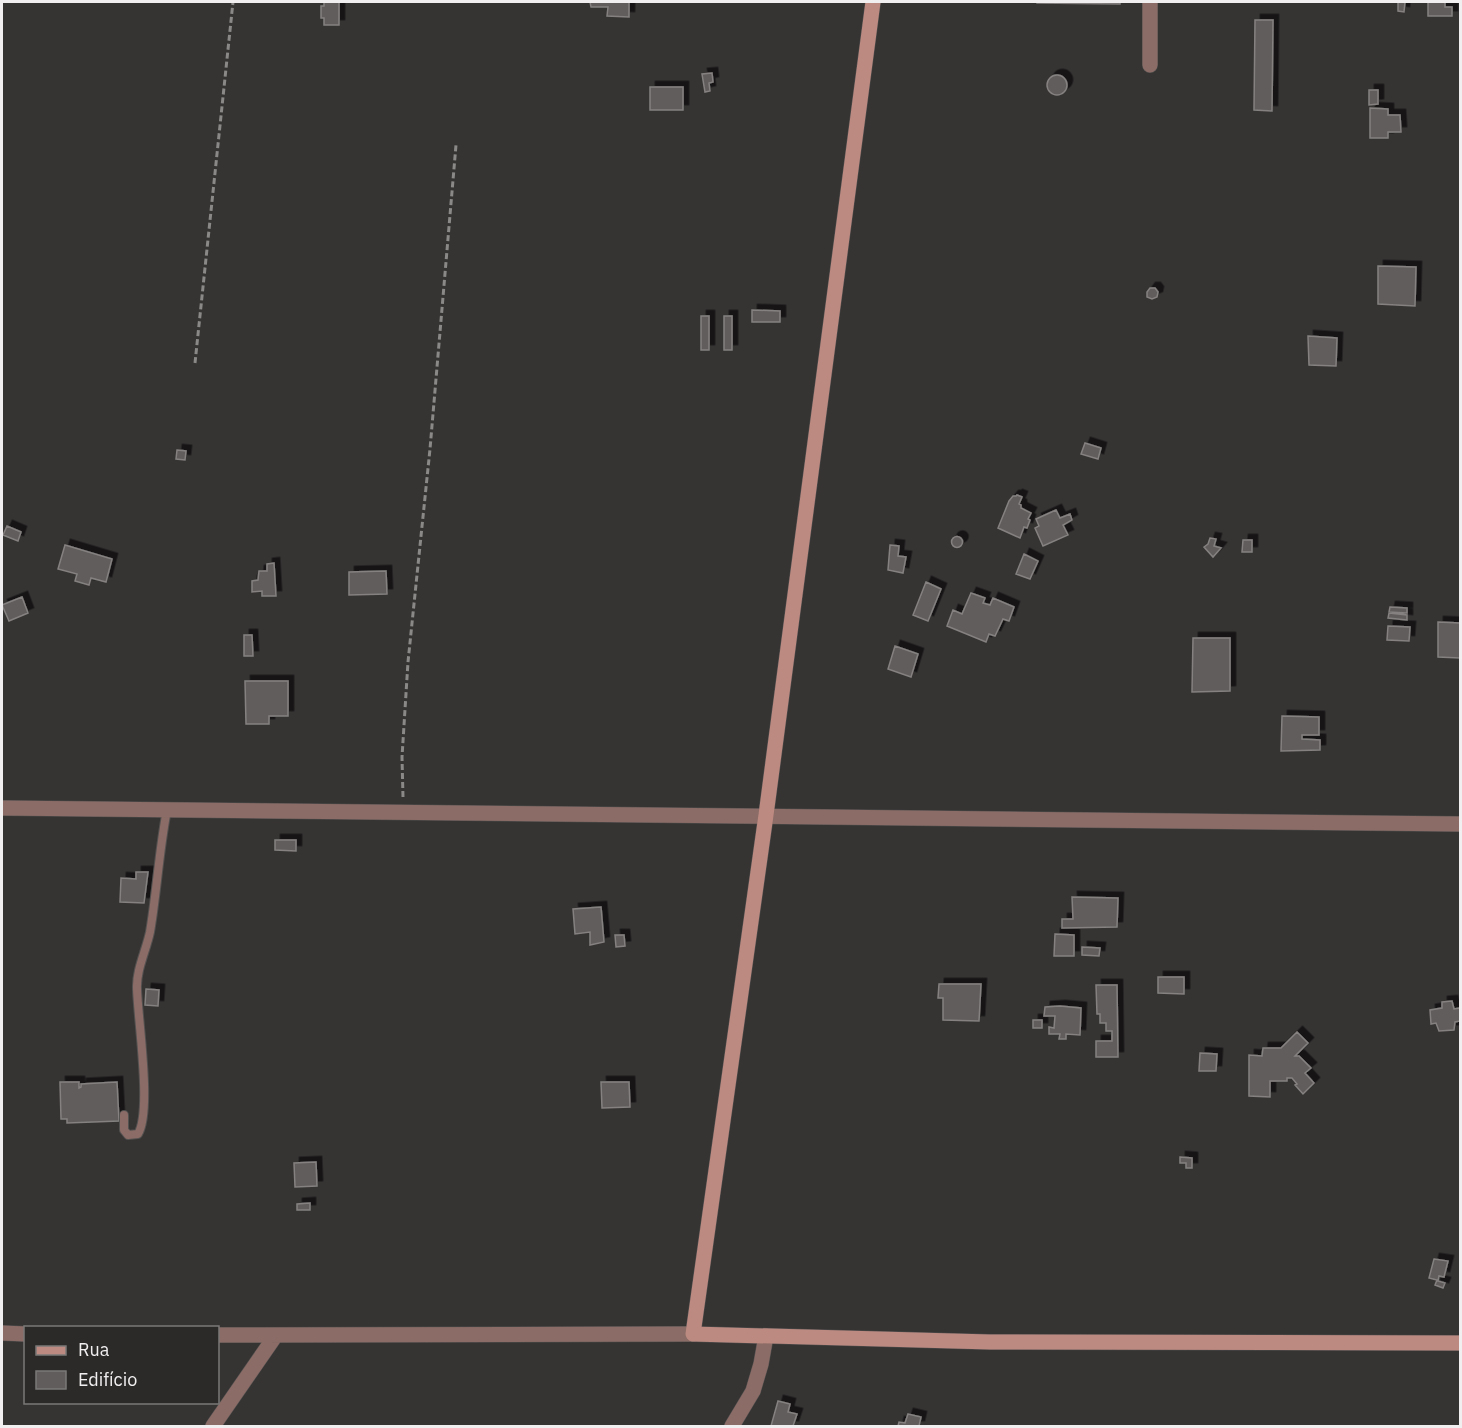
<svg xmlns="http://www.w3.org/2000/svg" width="1462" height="1428" viewBox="0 0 1462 1428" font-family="'IBM Plex Sans',sans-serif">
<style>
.building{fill:#605d5c;stroke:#858181;stroke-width:1.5;filter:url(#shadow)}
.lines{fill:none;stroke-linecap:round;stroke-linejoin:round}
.lane-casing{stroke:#545151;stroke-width:10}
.street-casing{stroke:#545151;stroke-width:16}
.secondary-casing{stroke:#545151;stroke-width:16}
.path{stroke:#8b8888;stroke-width:3;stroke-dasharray:6 3;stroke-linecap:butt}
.lane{stroke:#8b6c66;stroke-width:8}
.street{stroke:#8b6c66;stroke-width:15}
.secondary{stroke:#bc8a81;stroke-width:15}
</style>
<defs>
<filter id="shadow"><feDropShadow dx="5.5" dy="-5.5" stdDeviation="0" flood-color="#0009"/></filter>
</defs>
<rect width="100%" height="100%" fill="#363333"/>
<path class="building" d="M324,2H339V25H324V18H321V6H324Z
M590,2H629V17L607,16L608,7H591Z
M1037,2H1120V4L1037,3Z
M1398,2H1405L1404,12L1398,11Z
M1428,2H1445V7H1452V16H1428Z
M1255,20H1273L1272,111L1254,110Z
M712,73L713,82L709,83L710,91L705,92L702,74Z
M1047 85a10 10 0 1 1 20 0a10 10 0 1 1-20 0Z
M650,87H683V110H650Z
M1369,90H1378V104L1369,105Z
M1370,108L1388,109V115H1400L1401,132H1388V138H1370Z
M1378,266L1416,267L1415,306L1378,304Z
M1150,288H1155L1158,292L1157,297L1152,299L1147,297V292Z
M752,310L780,311V322H752Z
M701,316H709V350H701Z
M724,316H732V350H724Z
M1308,336L1337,338L1336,366L1309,365Z
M1085,443L1101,448L1098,459L1081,454Z
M177,450L186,451L185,460L176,459Z
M1017,495L1022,497L1019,504L1021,505V508L1031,513L1028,519L1030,520L1027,528L1024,527L1020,538L998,528L1009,501L1013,496H1016Z
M1056,510L1060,518L1070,514L1072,520L1063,525L1068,535L1043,546L1035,528L1039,526L1036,519Z
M7,526L21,532L18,541L3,535Z
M951.5 542a5.5 5.5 0 1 1 11 0a5.5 5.5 0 1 1-11 0Z
M1210,538L1216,539L1214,546L1221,548L1213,557L1204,547L1208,544Z
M1243,540H1252V552H1242Z
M65,545L112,559L106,582L91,578L89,585L75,581L77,574L58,569Z
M890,545L899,546L898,556L906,557L903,573L888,570Z
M1024,554L1038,561L1030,579L1016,574Z
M274,563L276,596H262V591L252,592V581L258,580L259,571H267V564Z
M386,571L387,594L349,595V572Z
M926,582L941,589L928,621L913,615Z
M971,593L985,598L983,603L990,605L993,598L1014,607L1009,621L1003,619L995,636L989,634L986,642L947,626L953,610L962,614Z
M22,597L28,613L9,621L2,605Z
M1390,607L1407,608V613L1389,612Z
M1389,613L1407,615V620L1388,618Z
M1438,622L1460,623V658L1438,657Z
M1388,626L1410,627L1409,641L1387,640Z
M244,635H252L253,656H244Z
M1193,638H1230V691L1192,692Z
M895,646L918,654L911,677L888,669Z
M245,681H288V716H269V724H246Z
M1282,716L1319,717V735H1302V739L1320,740V750L1281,751Z
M275,840H296V851L275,850Z
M136,872H148L144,903L120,902L121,878L136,879Z
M1072,897L1118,898L1117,927L1062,928V919H1073Z
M601,907L604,942L590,945V932L575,934L573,909Z
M1055,934L1074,935V956H1054Z
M615,935H624L625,946L616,947Z
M1082,947L1100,948L1099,956L1082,955Z
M1158,977H1184V994L1158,993Z
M939,984H981L979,1021L943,1020V998H938Z
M1096,985H1117L1118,1057H1096V1041H1112V1031H1106V1023H1100V1014H1097Z
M146,989L159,990L158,1006L145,1005Z
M1452,1001L1454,1009L1460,1008V1021L1455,1022L1454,1030L1439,1031L1436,1023L1431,1024L1430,1010L1442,1008V1002Z
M1060,1006L1081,1008L1080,1035L1066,1034V1039H1059L1060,1034H1049V1027L1054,1028L1055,1016H1044L1045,1007Z
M1033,1020H1042V1028H1033Z
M1297,1032L1308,1043L1295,1056H1299L1311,1068L1305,1073L1314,1083L1303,1094L1295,1085L1297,1084L1292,1078H1287V1081H1270V1097L1249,1096V1055L1262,1056L1263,1048H1281Z
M1200,1053L1217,1054L1216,1071H1199Z
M60,1082H79V1088L81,1087V1084L117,1082L119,1121L67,1123V1119H61Z
M601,1082H629L630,1107L602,1108Z
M1180,1157L1192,1158V1168H1186V1163H1180Z
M316,1162L317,1186L295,1187L294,1163Z
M310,1203V1210H297V1204Z
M1434,1259L1448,1261L1444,1277L1439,1276L1438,1281L1445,1283L1443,1288L1435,1285L1437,1280L1429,1278Z
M778,1401L790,1404L788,1412L797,1414L793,1426H771Z
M908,1414L921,1417L919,1426H898L899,1422L905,1423Z"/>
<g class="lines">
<defs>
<path id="lane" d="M124,1115V1130L128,1135L138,1134C152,1111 138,1021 137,989C136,970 146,951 150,932C157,891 159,850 167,810"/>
<path id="street" d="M1150,65V2
M2,808L1460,824
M2,1333L26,1334
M218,1335L693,1334
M213,1426L276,1335
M732,1426L753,1391L761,1364L766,1336"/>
<path id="secondary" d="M873,2L766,815L693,1334L990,1342L1460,1343"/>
</defs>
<use href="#lane" class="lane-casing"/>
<use href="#street" class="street-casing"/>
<use href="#secondary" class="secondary-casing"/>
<path class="path" d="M195,363L233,2
M403,797L402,757L408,662L430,449L456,145"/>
<use href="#lane" class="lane"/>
<use href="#street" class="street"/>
<use href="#secondary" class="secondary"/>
</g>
<rect width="1462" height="1428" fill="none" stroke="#f1efef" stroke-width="6"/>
<rect x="24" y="1326" width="195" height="78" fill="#2c2929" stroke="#7b7878" stroke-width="1.5"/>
<rect x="36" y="1346" width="30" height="9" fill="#bc8a81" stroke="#7b7878" stroke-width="1.5"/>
<text x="78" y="1356" font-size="18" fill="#f1efef">Rua</text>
<rect x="36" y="1371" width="30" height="18" fill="#605d5c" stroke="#7b7878" stroke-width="1.5"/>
<text x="78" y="1386" font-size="18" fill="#f1efef">Edifício</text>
</svg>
